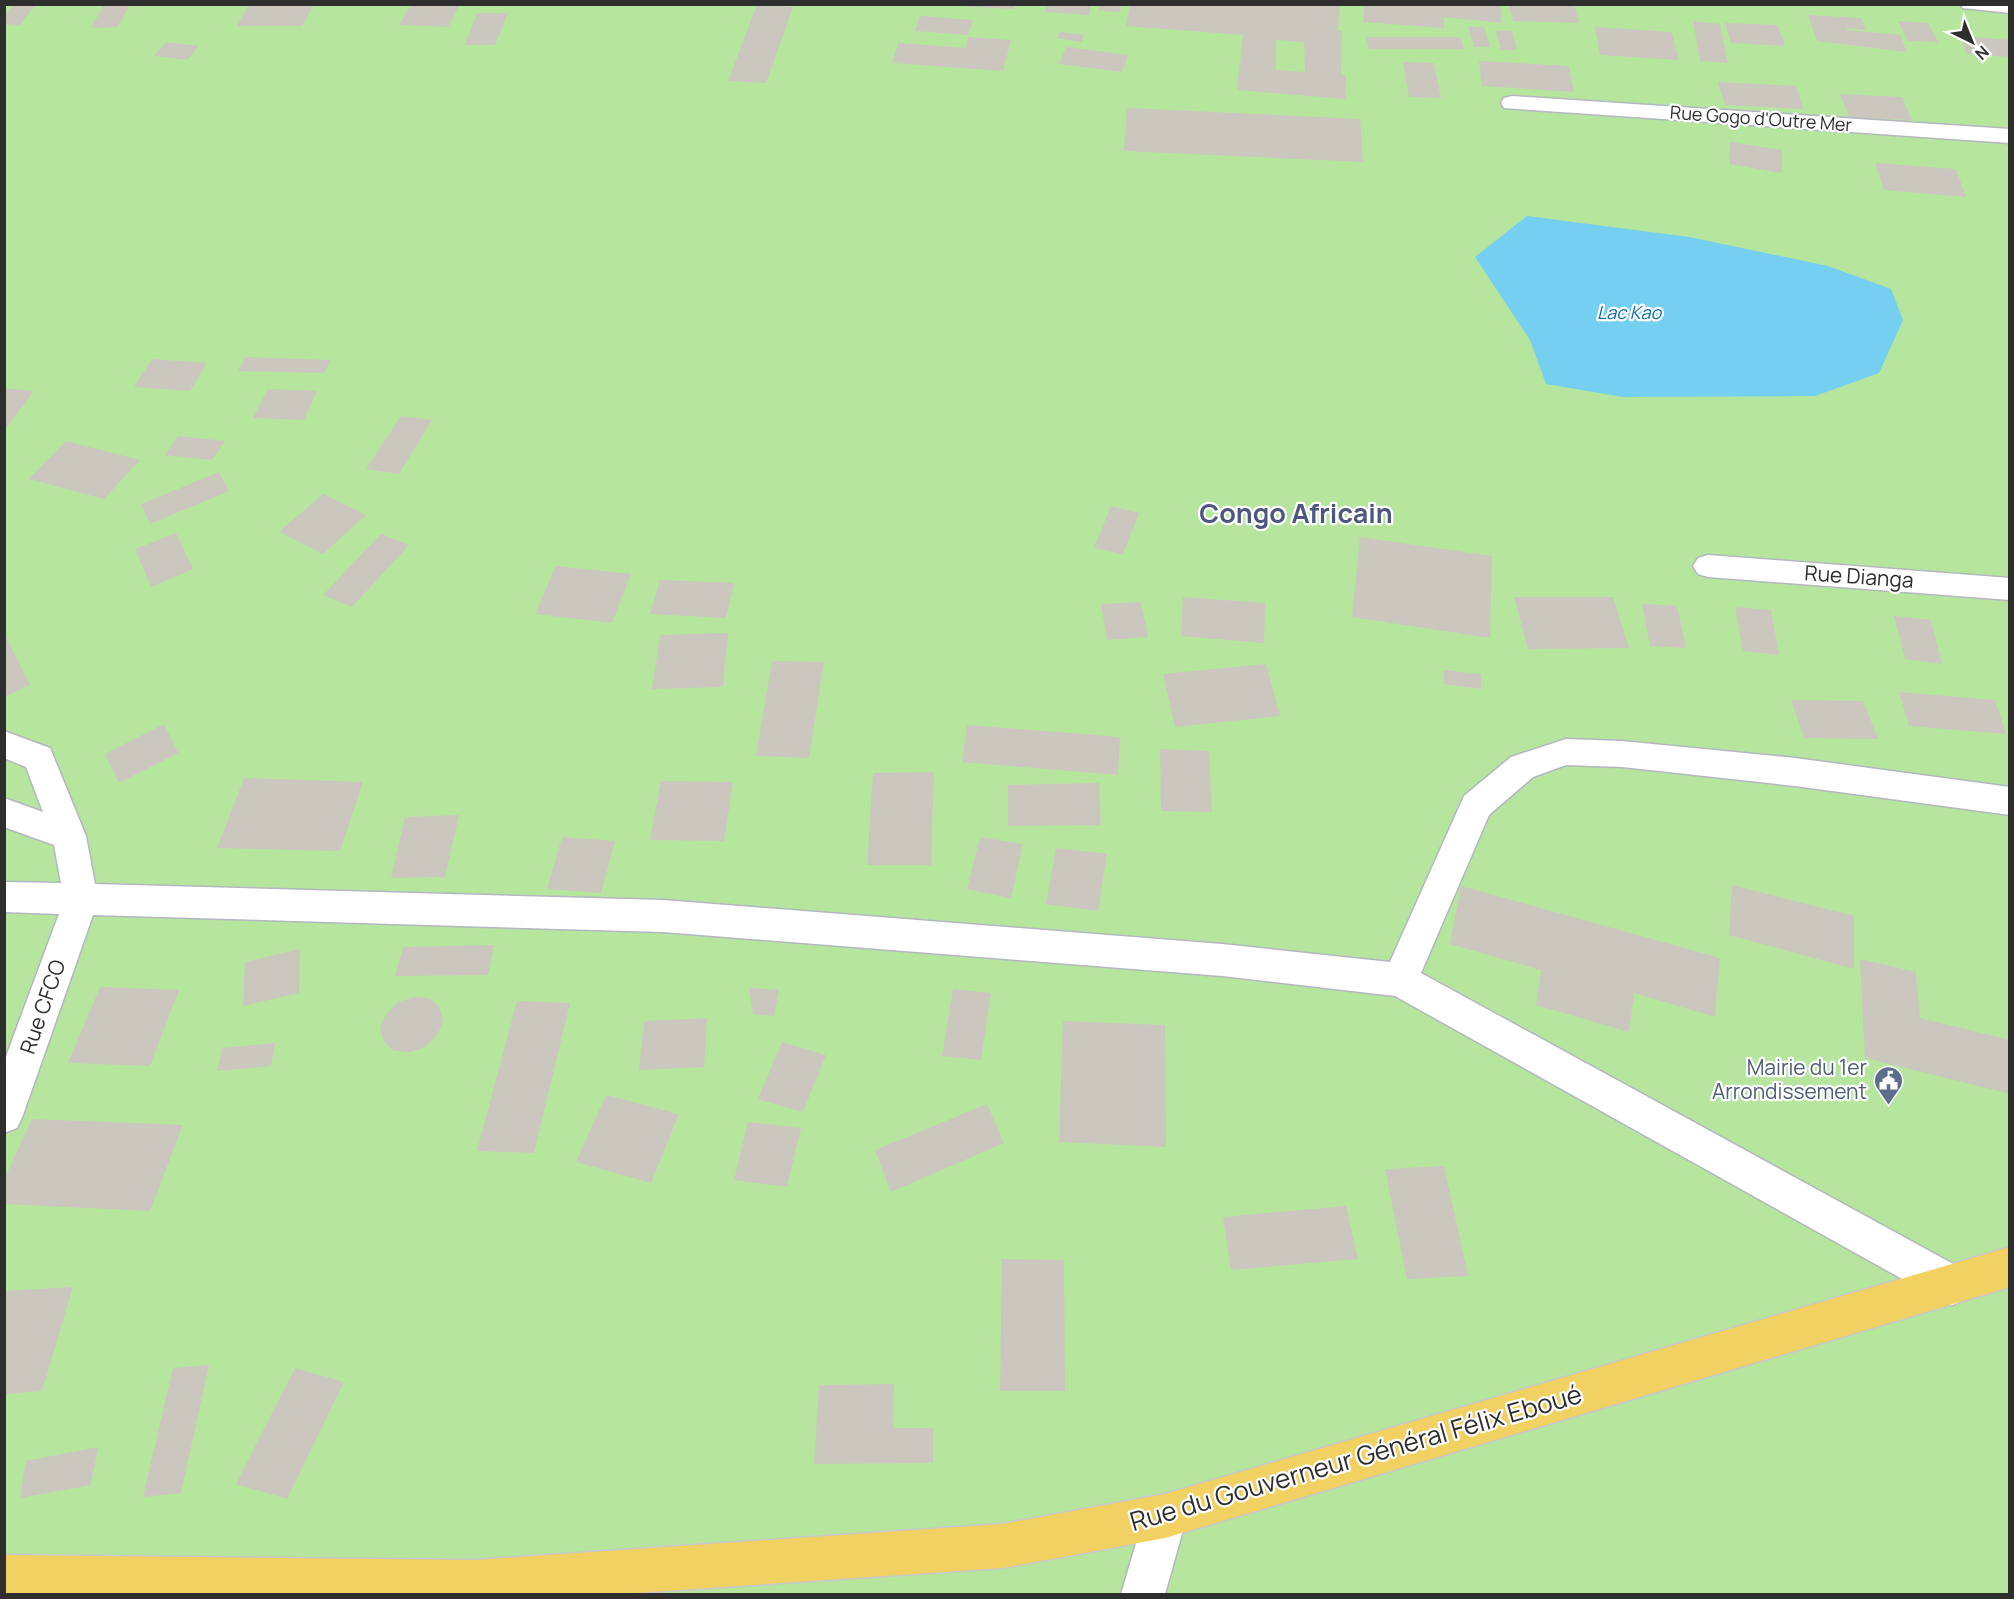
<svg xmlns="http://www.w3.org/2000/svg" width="2014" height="1599" viewBox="0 0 2014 1599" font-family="Manrope,sans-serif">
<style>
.green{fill:#b6e59e}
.water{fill:#75cff0}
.building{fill:#cbc7bf;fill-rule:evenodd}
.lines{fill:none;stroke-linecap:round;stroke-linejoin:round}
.minor-casing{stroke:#b4b7c1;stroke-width:3}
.major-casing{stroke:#c9c9c9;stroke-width:3}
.minor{fill:#fff;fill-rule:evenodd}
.major{fill:#f2d163;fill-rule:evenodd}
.labels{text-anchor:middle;stroke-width:4.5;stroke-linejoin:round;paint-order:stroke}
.far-street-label{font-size:18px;fill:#2e2e2e;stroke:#fff}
.far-water-label{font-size:18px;font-style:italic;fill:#0d6fa3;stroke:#fff}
.street-label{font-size:21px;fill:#2e2e2e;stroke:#fff}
.service-label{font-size:21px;fill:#4e5e75;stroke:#fff;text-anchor:end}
.near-street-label{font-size:26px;fill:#2e2e2e;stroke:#fff}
.district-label{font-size:27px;font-weight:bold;fill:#4d5680;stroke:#fff}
</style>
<rect width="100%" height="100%" fill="#efe9e1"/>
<path class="green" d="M5,5H2009V1594H5Z"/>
<path class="water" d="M1527,216L1689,237L1828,266L1891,289L1903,320L1879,373L1815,396L1623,397L1546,384L1530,340L1475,257Z"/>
<path class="building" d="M104,4H130L118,27L91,28Z
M249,4H314L302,26H237Z
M411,4H460L448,27L399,25Z
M958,4H1015L1014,9L958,6Z
M1047,4H1091L1089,15L1046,12Z
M1099,4H1121L1120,12L1099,11Z
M1130,4H1340L1338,31H1342L1341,74L1346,75L1345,99L1237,90L1243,35L1126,26ZM1276,40L1304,42L1305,72L1276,70Z
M1365,4H1500L1502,23L1444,17V28L1363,22Z
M1509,4H1574L1579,23L1513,21Z
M14,5H35L20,25L4,24V17Z
M757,5L793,7L766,83L728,81Z
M477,13H508L495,45H465Z
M1808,15L1861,18L1866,30L1846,28L1849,36L1847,30L1901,35L1906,52L1817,41Z
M920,16L973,20L968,35L915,31Z
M1693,21L1720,24L1728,63L1700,61Z
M1898,21L1928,23L1938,42L1908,41Z
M1725,23L1778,25L1785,46L1731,43Z
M1468,27H1484L1490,47H1474Z
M1595,27L1672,32L1679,60L1600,55Z
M1496,31H1512L1517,50H1501Z
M1060,32L1084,35L1082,42L1057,38Z
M1960,36L2010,40V57L1967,54Z
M968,37L1011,40L1003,71L892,63L898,43L966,48Z
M1366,37H1460L1464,49H1369Z
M166,42L199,46L187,60L154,56Z
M1066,47L1128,55L1122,72L1059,64Z
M1479,61L1569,66L1574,92L1482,86Z
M1403,62L1434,63L1441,98L1409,97Z
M1718,82L1796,86L1803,109L1725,105Z
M1840,94L1902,97L1912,120L1849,117Z
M1127,108L1360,119L1363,162L1124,151Z
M1730,142L1782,150V173L1729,164Z
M1875,163L1956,169L1966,197L1884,190Z
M245,357L331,360L324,373L238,371Z
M152,359L207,363L190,391L134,387Z
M4,388L34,391L7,427H4Z
M268,389L317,391L304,420L253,418Z
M401,416L432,420L399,474L366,469Z
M178,436L225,441L212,460L165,455Z
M66,441L140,460L104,499L29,479Z
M219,472L229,491L150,524L141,504Z
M323,494L366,515L323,554L279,532Z
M1111,506L1139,513L1123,554L1094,548Z
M176,533L193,569L151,587L135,549Z
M381,534L409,545L352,607L323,595Z
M1360,537L1492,556L1490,638L1352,617Z
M556,566L631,574L612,623L535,614Z
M660,580L734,583L726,618L650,614Z
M1183,597L1265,603L1264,643L1181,636Z
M1514,597H1613L1629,648L1528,649Z
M1141,602L1148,637L1107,640L1101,604Z
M1642,604L1677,606L1686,648L1650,646Z
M1735,607L1771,610L1779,655L1743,651Z
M1894,616L1931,620L1942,664L1905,659Z
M4,633L30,685L4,697Z
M728,633L723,687L652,689L660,635Z
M772,661L824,662L809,758L756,756Z
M1266,664L1280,716L1175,727L1163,674Z
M1443,670L1481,674V689L1444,684Z
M1899,692L1995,700L2006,734L1909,726Z
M1791,700L1863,701L1878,739L1804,738Z
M164,724L178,753L119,783L105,754Z
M967,725L1120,737L1118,775L962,762Z
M1160,749L1209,751L1212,812L1161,811Z
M934,772L931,865H867L873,773Z
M244,778L363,782L340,851L217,848Z
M661,781L733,782L724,841L650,840Z
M1099,783L1101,825L1008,826V785Z
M459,815L445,877L391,878L405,817Z
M562,837L615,841L601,893L547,889Z
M980,837L1023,844L1011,898L967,889Z
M1056,848L1107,854L1098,911L1046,904Z
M1732,885L1854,916V969L1729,935Z
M1461,886L1720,958L1715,1017L1634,993L1629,1032L1536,1005L1541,970L1450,944Z
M494,945L488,975L395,976L403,947Z
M300,949L299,993L243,1006L245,962Z
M1860,959L1916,972L1920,1018L2010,1040V1094L1865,1058Z
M100,987L179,990L150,1066L68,1063Z
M749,988L779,990L774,1016L753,1014Z
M953,989L991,993L981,1060L942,1056Z
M414,997L429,998L439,1006L443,1020L438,1034L425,1047L410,1052L394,1051L384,1042L380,1029L386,1014L398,1002Z
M517,1001L570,1003L534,1153L477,1151Z
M707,1018L704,1067L639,1070L644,1021Z
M1063,1021L1165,1025L1166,1147L1059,1142Z
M782,1042L826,1055L803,1112L758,1099Z
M275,1043L271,1066L217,1071L222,1048Z
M606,1095L679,1114L651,1183L576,1162Z
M987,1104L1004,1143L891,1192L875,1150Z
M32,1119L183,1125L150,1211L4,1204V1180Z
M748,1122L801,1128L787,1187L734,1180Z
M1444,1166L1468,1276L1407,1279L1385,1169Z
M1346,1206L1358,1259L1231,1270L1223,1217Z
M1002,1259L1064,1260L1065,1391H1000Z
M73,1287L42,1391L4,1394V1291Z
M209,1365L181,1493L143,1497L173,1368Z
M295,1368L344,1382L287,1499L236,1484Z
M894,1384L893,1428H933V1463L814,1464L819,1385Z
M98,1447L91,1485L20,1498L26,1461Z"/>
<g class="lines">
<defs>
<path id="minor" d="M1960,4H2010V13L1963,8Z
M1512,96L2010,129V143L1504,108L1501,103L1504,98Z
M1708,555L2010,578V600L1708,577L1698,574L1693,566L1698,558Z
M4,731L50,748L86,836L95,884L663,900L1222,944L1390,962L1464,796L1511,757L1566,739L1622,741L1795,758L2010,787V815L1795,786L1622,767L1566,765L1533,777L1489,815L1421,973L1966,1271L1972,1285L1966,1299L1952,1305L1938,1299L1395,996L1222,976L663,932L93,915L23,1115L17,1128L4,1133V1062L59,914L4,912V882L61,883L54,845L4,827V798L43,812L26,767L4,758Z
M1165,1494L1181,1500L1187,1516L1165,1594H1121L1149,1500Z"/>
<path id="major" d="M2010,1247V1287L1165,1538L1002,1568L620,1594H4V1555L475,1560L1002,1524L1165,1494Z"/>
</defs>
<use href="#minor" class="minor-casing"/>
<use href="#major" class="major-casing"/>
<use href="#minor" class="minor"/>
<use href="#major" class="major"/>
</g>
<defs>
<symbol id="civic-pin" viewBox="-11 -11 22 30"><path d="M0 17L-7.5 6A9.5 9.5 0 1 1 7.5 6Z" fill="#5c6f8a" stroke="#fff"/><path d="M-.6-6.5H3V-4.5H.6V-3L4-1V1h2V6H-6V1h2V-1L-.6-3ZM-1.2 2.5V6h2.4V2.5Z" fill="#fff"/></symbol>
</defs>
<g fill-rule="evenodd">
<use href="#civic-pin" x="1872" y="1064" width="33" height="45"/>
</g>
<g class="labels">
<g class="far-street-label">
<text transform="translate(1761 119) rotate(4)" y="6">Rue Gogo d'Outre Mer</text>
</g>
<g class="far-water-label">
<text x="1629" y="319">Lac Kao</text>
</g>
<g class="street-label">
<text transform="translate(1859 577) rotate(4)" y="7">Rue Dianga</text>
<text transform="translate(43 1007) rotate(-71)" y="7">Rue CFCO</text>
</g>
<g class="service-label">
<text x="1867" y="1075">Mairie du 1er<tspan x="1867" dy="24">Arrondissement</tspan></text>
</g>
<g class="near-street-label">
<text transform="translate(1356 1458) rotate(-16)" y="9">Rue du Gouverneur Général Félix Eboué</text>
</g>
<g class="district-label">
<text x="1296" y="523">Congo Africain</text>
</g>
</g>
<rect width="2014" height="1599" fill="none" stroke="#2e2e2e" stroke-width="12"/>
<g transform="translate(1972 42) rotate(137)" stroke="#ffffff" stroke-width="4.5" paint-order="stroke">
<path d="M0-4.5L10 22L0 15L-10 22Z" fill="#2e2e2e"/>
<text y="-9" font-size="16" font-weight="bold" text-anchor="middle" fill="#2e2e2e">N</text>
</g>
</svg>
